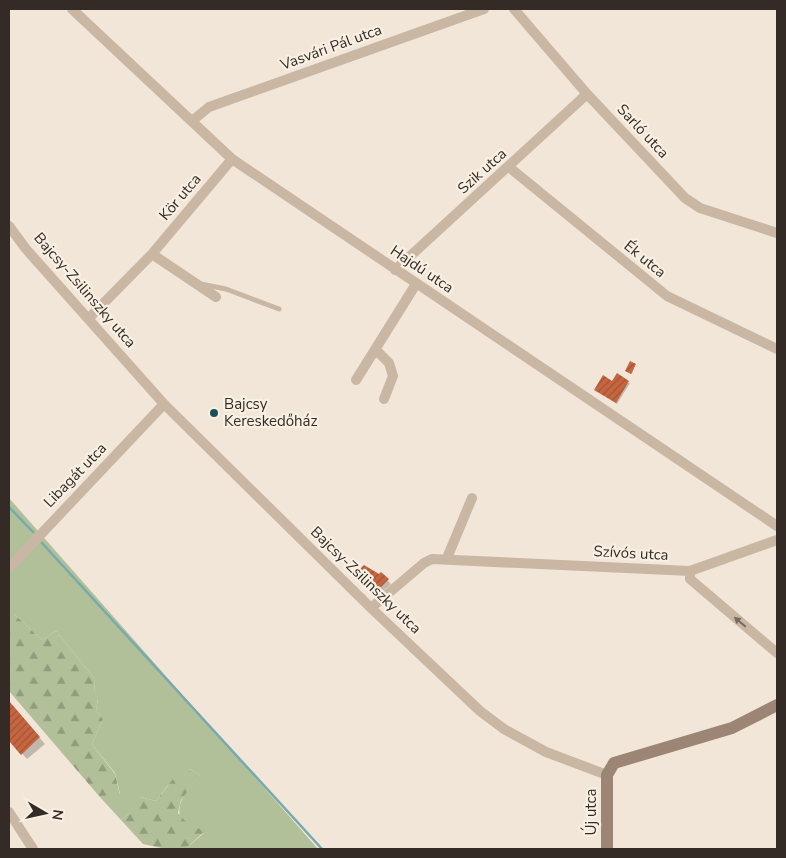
<svg xmlns="http://www.w3.org/2000/svg" width="786" height="858" viewBox="0 0 786 858" font-family="'Nunito Sans',sans-serif">
<style>
.green{fill:#b1c099}
.forest{fill:url(#forest-firs)}
.shadow{fill:#0003}
.lines{fill:none;stroke-linecap:round;stroke-linejoin:round}
.stream{stroke:#77aaae;stroke-width:2.5}
.building{fill:url(#building-hatch)}
.service{stroke:#c9b7a4;stroke-width:5}
.minor{stroke:#c9b7a4;stroke-width:10}
.secondary{stroke:#9d8576;stroke-width:12}
.oneway{fill:#776a5f}
.poi-dot{fill:#1c5056;stroke:#f9f0e4;stroke-width:2}
.labels{text-anchor:middle;stroke-width:4.5;stroke-linejoin:round;paint-order:stroke}
.street-label{font-size:15px;fill:#342b26;stroke:#f9f0e4}
.poi-label{font-size:15px;fill:#342b26;stroke:#f9f0e4;text-anchor:start}
</style>
<defs>
<pattern id="forest-firs" width="22" height="20" patternUnits="userSpaceOnUse" patternTransform="scale(1.25)"><rect width="22" height="20" fill="#b1c099"/><path d="M5 1l3.5 6h-7zM16 11l3.5 6h-7z" fill="#919c7d"/></pattern>
<pattern id="building-hatch" width="6" height="6" patternUnits="userSpaceOnUse" patternTransform="scale(1.25)"><rect width="6" height="6" fill="#c66641"/><path d="M-1 1l2-2M0 6l6-6M5 7l2-2" fill="none" stroke="#a25436"/></pattern>
</defs>
<rect width="100%" height="100%" fill="#f1e6d8"/>
<path class="green" d="M9,498L318,849H185L204,833L190,839L184,836C175,802 179,802 200,775L190,769L180,781L168,785L156,801L140,797L129,814L121,820L99,796L120,794L115,773L92,744L103,719L96,711L98,699L95,694L94,678L56,631L42,640L14,614H9Z"/>
<path class="forest" d="M9,614H14L42,640L56,631L94,678L95,694L98,698L96,711L103,719L92,744L115,774L120,795L99,796L9,691Z
M190,769L200,775L181,800L178,813L188,824L185,836L190,839L198,828L204,832L185,849H166L143,844L121,820L129,814L133,799L140,797L156,801L173,779L180,780Z"/>
<path class="shadow" d="M635,365L632,374L628,372Z
M613,382L630,383L617,404L597,391Z
M357,573L379,576L381,574L391,584L384,590H374Z
M9,702L45,744L27,759L9,739Z"/>
<g class="lines">
<path class="stream" d="M9,507L33,532
M42,543L322,849"/>
</g>
<path class="building" d="M630,361L636,364L631,374L625,371Z
M617,373L629,381L616,403L594,390L603,375L612,381Z
M364,565L379,574L381,572L389,579L381,587H369L356,573Z
M9,701L40,737L21,755L9,741Z"/>
<g class="lines">
<path class="service" d="M201,284L226,289L279,309"/>
<path class="minor" d="M72,9L232,159L777,526
M514,9L587,94L685,198L700,208L777,233
M192,121L209,107L484,9
M509,167L667,296L777,349
M9,226L26,249L164,404L371,608L480,711L504,729L546,752L607,775
M152,254L216,297
M395,270L587,94
M89,318L152,254L232,159
M376,350L389,363L393,376L384,399
M356,380L416,284
M447,558L472,498
M9,568L164,404
M690,571V579L777,653
M371,608L424,563L432,559L690,571L777,540
M9,812L33,849"/>
<path class="secondary" d="M607,849V775L614,763L732,728L777,705"/>
</g>
<defs><path id="oneway-solid" d="M-6-.8H1V-3.2L6.5 0L1 3.2V.8H-6Z" transform="scale(1.25)"/></defs>
<use class="oneway" href="#oneway-solid" transform="translate(740 622) rotate(-140)"/>
<circle class="poi-dot" cx="214" cy="413" r="5"/>
<g class="labels">
<g class="street-label">
<text transform="translate(331 47) rotate(-20)" y="5">Vasvári Pál utca</text>
<text transform="translate(643 131) rotate(47)" y="5">Sarló utca</text>
<text transform="translate(482 171) rotate(-42)" y="5">Szik utca</text>
<text transform="translate(180 197) rotate(-50)" y="5">Kör utca</text>
<text transform="translate(645 259) rotate(39)" y="5">Ék utca</text>
<text transform="translate(422 269) rotate(34)" y="5">Hajdú utca</text>
<text transform="translate(85 290) rotate(49)" y="5">Bajcsy-Zsilinszky utca</text>
<text transform="translate(75 475) rotate(-46)" y="5">Libagát utca</text>
<text transform="translate(631 553) rotate(3)" y="5">Szívós utca</text>
<text transform="translate(366 580) rotate(44)" y="5">Bajcsy-Zsilinszky utca</text>
<text transform="translate(591 812) rotate(-90)" y="5">Új utca</text>
</g>
<g class="poi-label">
<text x="224" y="409">Bajcsy<tspan x="224" dy="17">Kereskedőház</tspan></text>
</g>
</g>
<rect width="786" height="858" fill="none" stroke="#342b26" stroke-width="20"/>
<g transform="translate(45 813) rotate(99)" stroke="#f9f0e4" stroke-width="4" paint-order="stroke">
<path d="M0-4L9 19L0 12L-9 19Z" fill="#342b26"/>
<text y="-8" font-size="14" font-weight="bold" text-anchor="middle" fill="#342b26">N</text>
</g>
</svg>
